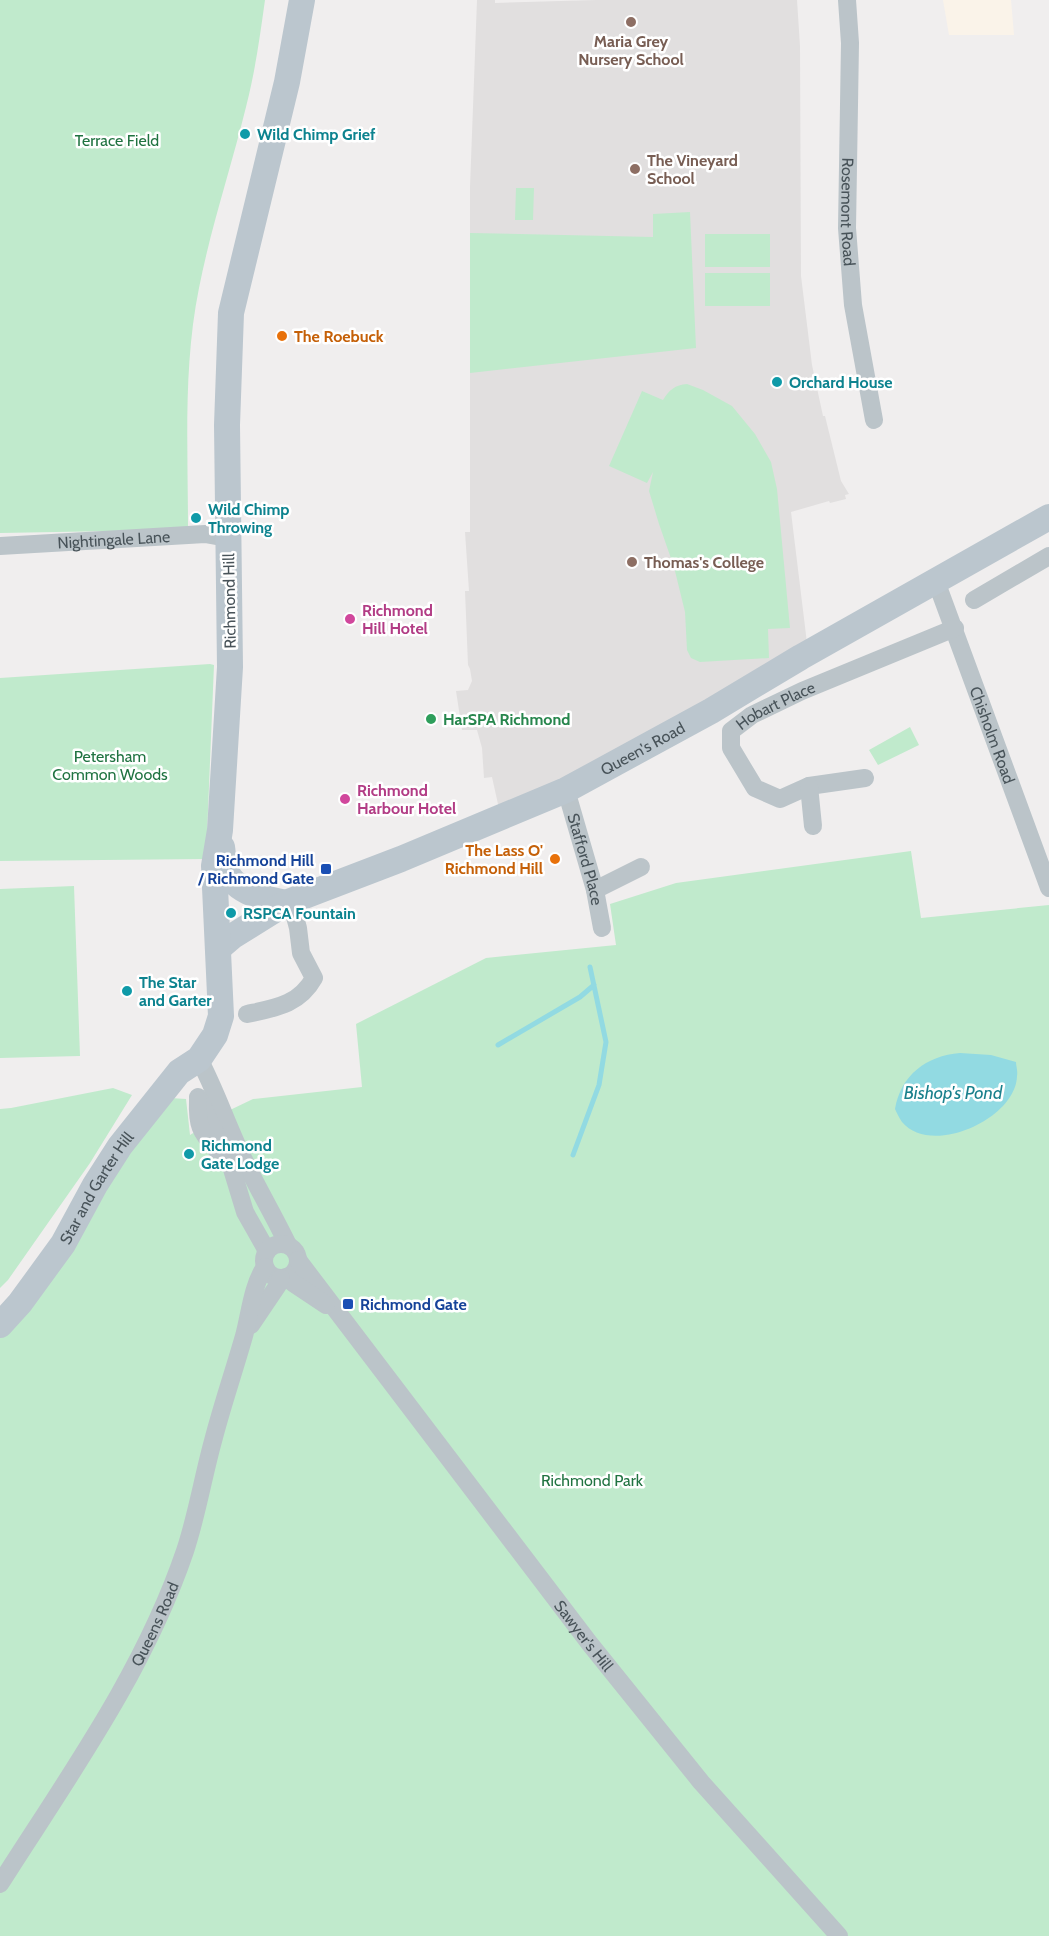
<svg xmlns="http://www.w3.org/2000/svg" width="1049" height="1936" viewBox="0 0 1049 1936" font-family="Cabin,sans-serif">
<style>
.commercial{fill:#faf3e9}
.education{fill:#e1dfdf}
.green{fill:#c0eacc}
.water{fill:#92dae2}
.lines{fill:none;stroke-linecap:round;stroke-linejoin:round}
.stream{stroke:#92dae2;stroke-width:5}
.minor{stroke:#bbc4c9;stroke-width:18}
.secondary{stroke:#bbc6ce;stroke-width:26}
.education-dot{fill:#8d6e63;stroke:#fff;stroke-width:2}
.culture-dot{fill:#0f9aa8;stroke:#fff;stroke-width:2}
.food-dot{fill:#e8710a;stroke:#fff;stroke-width:2}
.hotel-dot{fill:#d1479c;stroke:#fff;stroke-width:2}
.leisure-dot{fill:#2e9e5b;stroke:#fff;stroke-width:2}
.transit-dot{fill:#1a4fb4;stroke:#fff;stroke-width:2}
.labels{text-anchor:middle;stroke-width:5;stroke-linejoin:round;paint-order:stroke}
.education-label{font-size:16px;font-weight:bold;fill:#785e54;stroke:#fff;text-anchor:start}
.culture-label{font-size:16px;font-weight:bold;fill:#0d838f;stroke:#fff;text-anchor:start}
.park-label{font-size:16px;fill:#207341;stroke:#fff}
.street-label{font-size:16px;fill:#485359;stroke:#fff}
.food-label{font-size:16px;font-weight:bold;fill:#c56008;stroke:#fff;text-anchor:start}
.hotel-label{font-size:16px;font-weight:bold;fill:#b23c85;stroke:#fff;text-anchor:start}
.leisure-label{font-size:16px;font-weight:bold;fill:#27864d;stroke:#fff;text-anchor:start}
.transit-label{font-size:16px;font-weight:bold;fill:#164399;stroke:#fff;text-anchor:end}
.water-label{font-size:18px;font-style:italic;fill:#1a808c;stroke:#fff}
</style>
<rect width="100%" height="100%" fill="#f0eeee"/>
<path class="commercial" d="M943,0H1011L1014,35H949Z"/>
<path class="education" d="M477,0H495V3L596,0H797L800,46L801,276L812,365L823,416H825L841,481L849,494L845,495L846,499L830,503L829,501L791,512L807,643L665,729L500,813L492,777L484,778L482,748L477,730H462L456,691L468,690L472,681L470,669L468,665L465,591H469L465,532H470V187Z"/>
<path class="green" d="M0,0H265C260,36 255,72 246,107C231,168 211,227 199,288C183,367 188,448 188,528L169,530L0,533Z
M516,188H534L533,220H515Z
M690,212L696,348L470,373V233L653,237V214Z
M705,234H770V267H705Z
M705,273H770V306H705Z
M687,384L703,390L732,406L755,434L771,462L777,489L790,628L768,629L769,658L700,662L691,658L687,650L685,612L674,567L659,524L649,491L653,472L647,483L609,466L642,391L663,400C669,390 675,385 687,384Z
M210,664L214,665L206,859L0,861V678Z
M910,727L919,745L878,765L869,750Z
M911,851L921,918L1049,905V1936H0V1336L106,1183L170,1098L186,1099L190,1135L230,1110L253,1099L362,1087L356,1024L486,958L616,945L610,904L676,883Z
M74,886L80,1056L0,1058V889Z
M113,1088L132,1095L90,1163L8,1280L0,1288V1109L11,1108Z"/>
<path class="water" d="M960,1053L991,1055L1016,1062C1016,1066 1018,1071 1017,1076C1016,1119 931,1157 902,1122C899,1118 897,1113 895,1109C901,1075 926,1056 960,1053Z"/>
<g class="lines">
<path class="stream" d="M498,1045L580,997L594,985
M573,1155L599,1085L606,1042L590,967"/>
<g class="minor">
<path id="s1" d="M847,0L850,43L847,228L853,305L874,420"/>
<path id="s2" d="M0,546L205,534L227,538"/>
<path id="s3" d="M936,581L1049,888"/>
<path d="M974,600L1049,556"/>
<path id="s4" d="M865,778L809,786L780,799L755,788L731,748V731L752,715L802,691L955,628"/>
<path d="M809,786L813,826"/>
<path id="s5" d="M566,790L595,890L602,928"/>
<path d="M595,890L641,867"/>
<path d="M247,1014C275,1008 299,1005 314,978L301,953L298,928L291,902"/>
<path d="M199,1059C216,1091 227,1125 243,1158C257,1187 274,1216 288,1245"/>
<path d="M198,1097L231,1166L245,1212L267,1251"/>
<path d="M198,1100C197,1125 200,1132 217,1150"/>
<circle cx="281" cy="1261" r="17"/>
<path id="s6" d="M298,1260L590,1644L701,1782L839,1936"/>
<path d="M286,1277L293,1283L326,1305"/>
<path d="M251,1325L278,1285L281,1278"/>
<path id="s7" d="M0,1884C68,1777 144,1672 185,1551C197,1515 203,1477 213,1441C222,1406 234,1371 244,1336C250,1314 252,1286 265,1267"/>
</g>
<g class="secondary">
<path d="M222,847C223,853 223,860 224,866C233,893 263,898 286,903"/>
<path id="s8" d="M219,948L233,936L286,903L401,859L566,790L711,711L801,657L1049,517"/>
<path id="s9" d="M0,1325L20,1303L63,1244L95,1185L120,1146L179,1072L199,1059L215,1035L221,1016L214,866L220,830L230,667L227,425L231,313L287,82L302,0"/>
</g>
</g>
<g class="education-dot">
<circle cx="631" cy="22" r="6"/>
<circle cx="635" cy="169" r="6"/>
<circle cx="632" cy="562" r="6"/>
</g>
<g class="culture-dot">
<circle cx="245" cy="134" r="6"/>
<circle cx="777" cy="382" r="6"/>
<circle cx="196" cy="518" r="6"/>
<circle cx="231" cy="913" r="6"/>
<circle cx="127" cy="991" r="6"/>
<circle cx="189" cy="1154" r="6"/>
</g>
<g class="food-dot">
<circle cx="282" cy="336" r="6"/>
<circle cx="555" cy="859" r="6"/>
</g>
<g class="hotel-dot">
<circle cx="350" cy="619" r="6"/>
<circle cx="345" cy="799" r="6"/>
</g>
<circle class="leisure-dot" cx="431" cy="719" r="6"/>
<g class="transit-dot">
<rect x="320" y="863" width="12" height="12" rx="3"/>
<rect x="342" y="1298" width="12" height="12" rx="3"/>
</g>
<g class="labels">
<g class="education-label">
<text x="631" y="47" text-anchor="middle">Maria Grey<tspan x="631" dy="18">Nursery School</tspan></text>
<text x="647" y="166">The Vineyard<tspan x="647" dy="18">School</tspan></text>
<text x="644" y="568">Thomas's College</text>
</g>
<g class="culture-label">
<text x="257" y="140">Wild Chimp Grief</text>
<text x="789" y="388">Orchard House</text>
<text x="208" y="515">Wild Chimp<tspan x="208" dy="18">Throwing</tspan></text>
<text x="243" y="919">RSPCA Fountain</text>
<text x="139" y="988">The Star<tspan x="139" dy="18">and Garter</tspan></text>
<text x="201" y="1151">Richmond<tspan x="201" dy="18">Gate Lodge</tspan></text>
</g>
<g class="park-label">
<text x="117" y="146">Terrace Field</text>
<text x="110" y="762">Petersham<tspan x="110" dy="18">Common Woods</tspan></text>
<text x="592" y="1486">Richmond Park</text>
</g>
<g class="street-label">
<text dy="6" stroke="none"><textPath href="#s1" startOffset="212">Rosemont Road</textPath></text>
<text dy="6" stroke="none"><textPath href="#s2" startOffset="114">Nightingale Lane</textPath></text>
<text transform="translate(229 601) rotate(-91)" y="6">Richmond Hill</text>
<text dy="6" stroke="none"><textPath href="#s4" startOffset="231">Hobart Place</textPath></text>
<text dy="6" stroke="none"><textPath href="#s3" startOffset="164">Chisholm Road</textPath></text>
<text dy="6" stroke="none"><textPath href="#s8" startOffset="470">Queen's Road</textPath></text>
<text dy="6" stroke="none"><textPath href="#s5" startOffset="72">Stafford Place</textPath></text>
<text dy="6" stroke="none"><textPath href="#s9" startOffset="168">Star and Garter Hill</textPath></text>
<text dy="6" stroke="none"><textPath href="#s7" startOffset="303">Queens Road</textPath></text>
<text dy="6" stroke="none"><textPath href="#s6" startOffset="472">Sawyer's Hill</textPath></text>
</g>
<g class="food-label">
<text x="294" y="342">The Roebuck</text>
<text x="543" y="856" text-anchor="end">The Lass O'<tspan x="543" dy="18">Richmond Hill</tspan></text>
</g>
<g class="hotel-label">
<text x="362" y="616">Richmond<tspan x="362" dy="18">Hill Hotel</tspan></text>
<text x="357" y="796">Richmond<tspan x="357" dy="18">Harbour Hotel</tspan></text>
</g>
<g class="leisure-label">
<text x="443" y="725">HarSPA Richmond</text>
</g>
<g class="transit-label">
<text x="314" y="866">Richmond Hill<tspan x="314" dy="18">/ Richmond Gate</tspan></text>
<text x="360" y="1310" text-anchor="start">Richmond Gate</text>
</g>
<g class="water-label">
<text x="953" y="1099">Bishop's Pond</text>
</g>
</g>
</svg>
